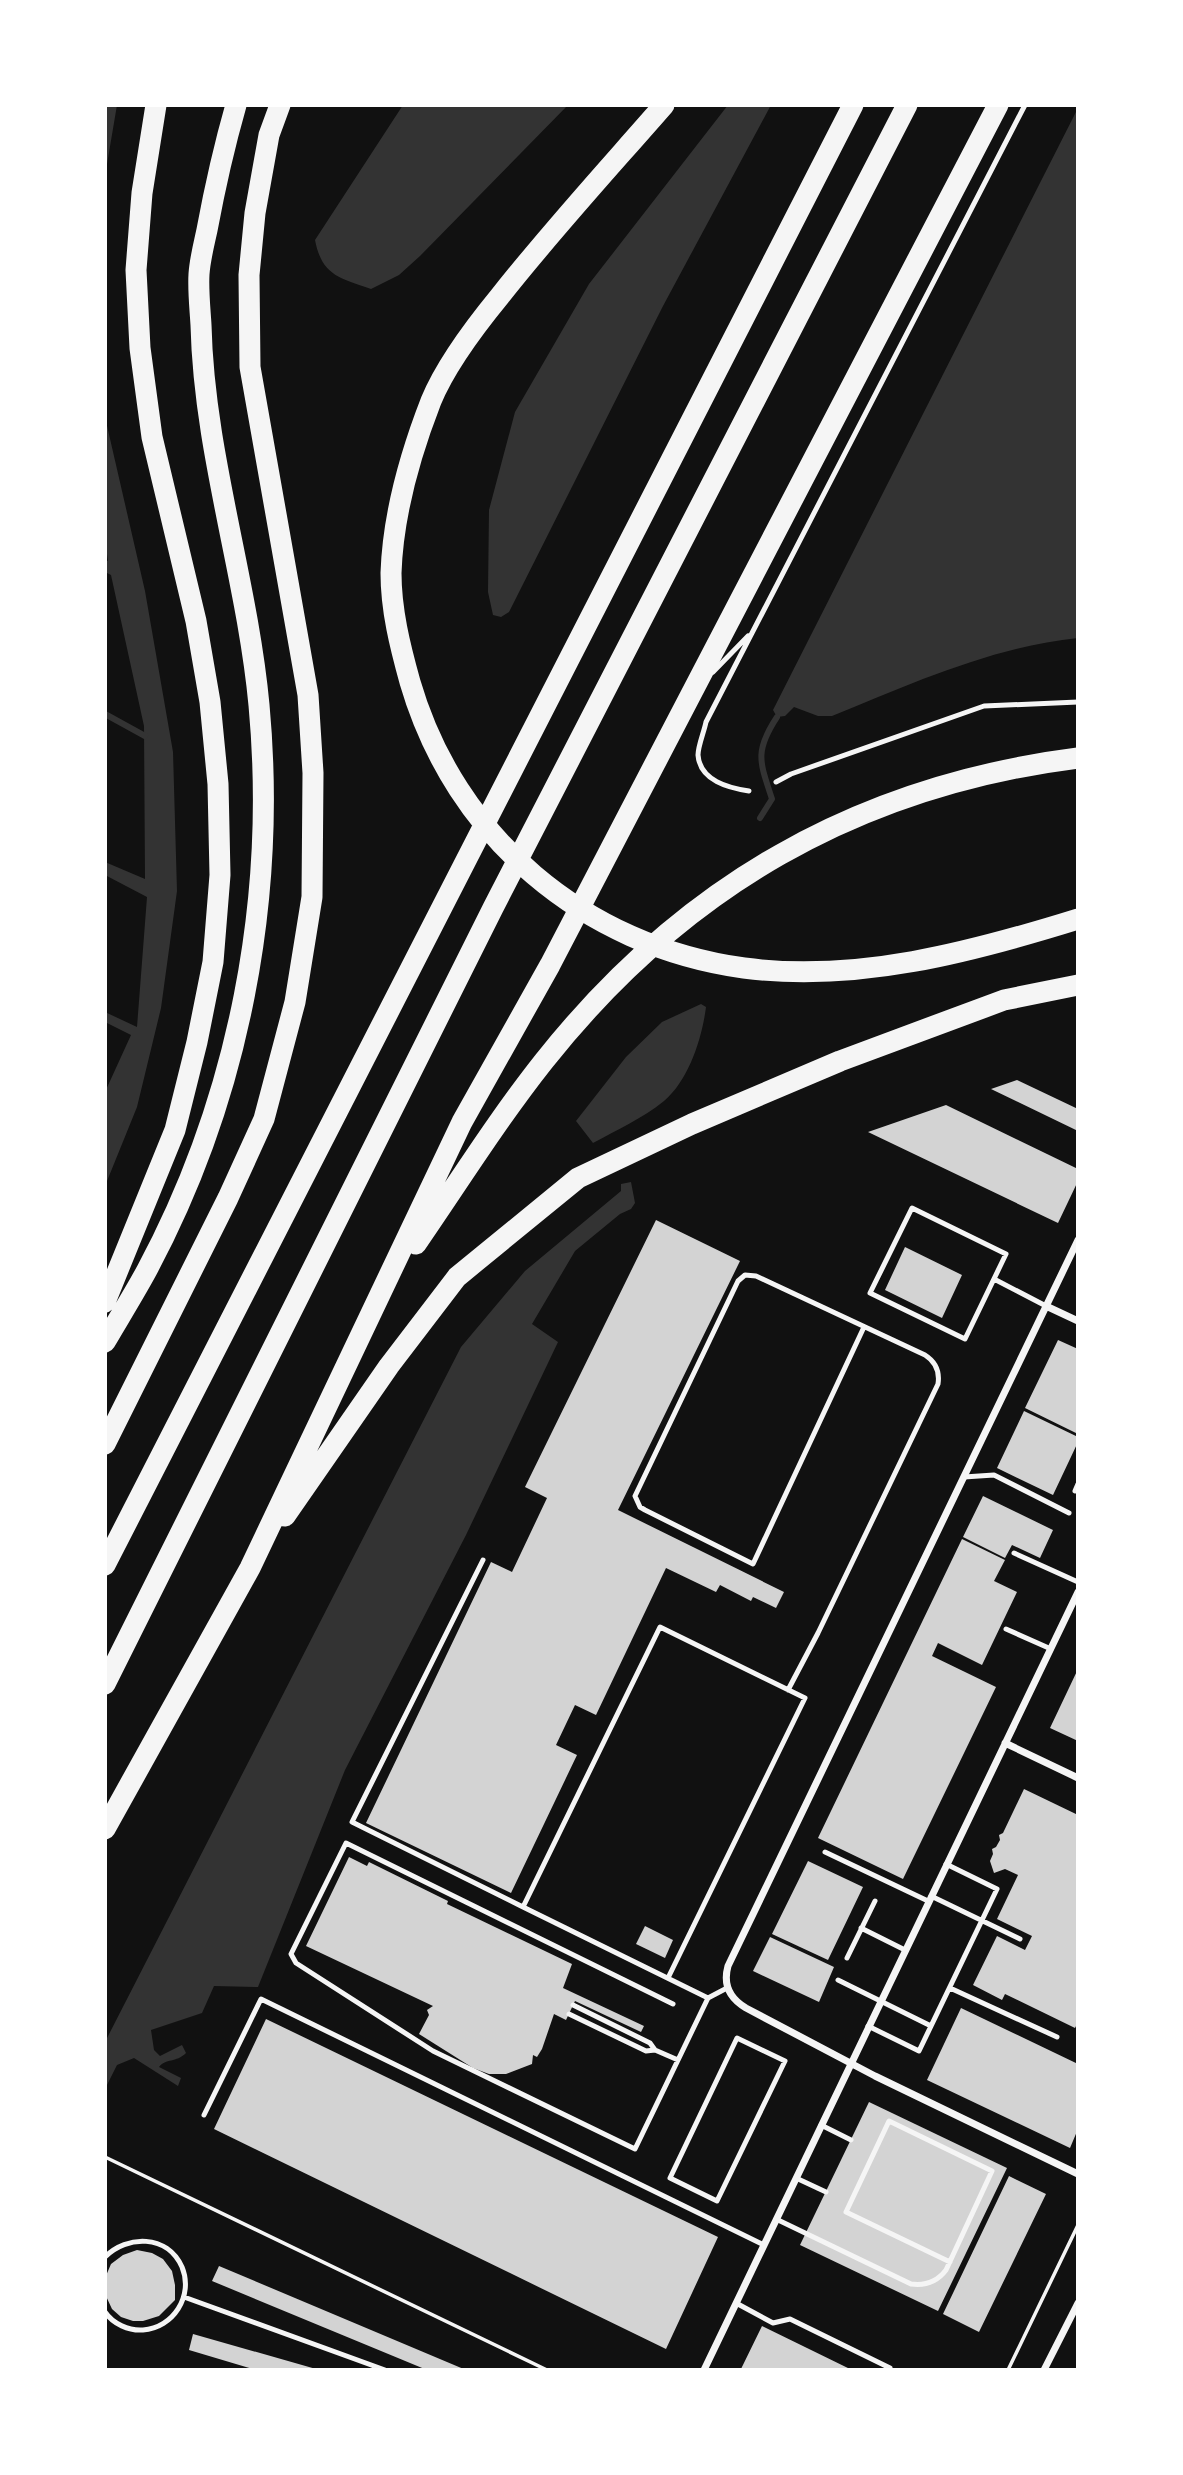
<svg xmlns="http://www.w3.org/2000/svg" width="1183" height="2475" viewBox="0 0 1183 2475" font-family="'Fira Sans',sans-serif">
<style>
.water{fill:#333}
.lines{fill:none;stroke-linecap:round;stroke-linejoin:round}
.stream{stroke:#333;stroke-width:6}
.building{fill:#d3d3d3}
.path{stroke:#f5f5f5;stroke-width:3.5}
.service{stroke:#f5f5f5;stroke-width:5}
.minor{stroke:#f5f5f5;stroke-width:7}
.motorway{stroke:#f5f5f5;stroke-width:21}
</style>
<rect width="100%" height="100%" fill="#111"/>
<path class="water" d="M105,105H117L105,176Z
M403,105H568L420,256L399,275L371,289C340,278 322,276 315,240Z
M728,105H771L663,306L509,612L501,617L493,615L488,592L489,510L515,412L589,284Z
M1078,108V638C992,647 911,684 832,716H818L794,707L785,716L777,717L773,710Z
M105,417L145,591L173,752L177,891L161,1008L137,1107L105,1186V1092L131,1035L105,1022V1012L137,1027L147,897L105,875V862L145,879L144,726L111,575L105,572V560L108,561L105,540Z
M701,1004L706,1007C702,1038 689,1080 664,1101C643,1118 617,1130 593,1143L576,1121L626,1057L662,1022Z
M631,1182L635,1203L631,1209L620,1214L575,1251L532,1324L558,1342L466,1535L345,1770L258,1987L214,1986L202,2013L151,2030L154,2050L160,2056L182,2045L186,2053C176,2063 166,2058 159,2067L181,2078L178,2086L134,2058L117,2065L105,2089V2042L461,1347L525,1271L621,1191V1184Z"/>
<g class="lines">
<path class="stream" d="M105,714L145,736
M760,818L772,799C760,762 754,752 777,717"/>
</g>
<path class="building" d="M1017,1080L1078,1109V1131L991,1089Z
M946,1105L1078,1169V1181L1058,1223L868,1132Z
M656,1220L740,1261L618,1510L784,1592L776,1608L753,1597L751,1601L720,1585L716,1592L666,1568L596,1715L575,1705L556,1745L577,1755L511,1893L366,1823L491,1562L512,1572L547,1498L525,1487Z
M905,1247L962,1275L942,1318L885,1290Z
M1058,1340L1078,1349V1434L1025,1408Z
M1024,1411L1078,1437V1442L1053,1495L997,1468Z
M983,1496L1053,1530L1040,1558L1012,1545L1005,1558L963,1537Z
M962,1539L1005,1560L994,1581L1017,1592L982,1665L938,1643L932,1656L996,1687L903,1879L818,1838Z
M1078,1669V1741L1050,1728Z
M1024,1789L1078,1815V2022L1075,2028L1005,1994L1002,2000L973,1985L997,1936L1025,1950L1032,1936L997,1919L1018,1875L1005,1869L994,1873L990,1861L993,1854L992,1849L996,1847L1000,1840L999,1835L1003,1833Z
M349,1857L367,1866L369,1862L448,1901L447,1904L572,1964L563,1988L644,2026L641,2032L575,2001L566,2020L554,2014L542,2049L537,2057L533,2055L532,2064L506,2074H489L473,2068L419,2034L429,2015L427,2010L433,2006L306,1946Z
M808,1861L863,1887L828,1960L772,1934Z
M645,1926L673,1940L665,1958L636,1944Z
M770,1937L834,1967L819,2002L753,1971Z
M961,2008L1078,2064V2129L1070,2148L927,2080Z
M266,2019L718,2237L666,2349L214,2129Z
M869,2102L1007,2168L938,2311L800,2245Z
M1009,2176L1046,2194L979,2332L943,2314Z
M137,2250L152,2253L163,2259L172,2271L175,2285V2300L159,2316L143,2321H133L121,2317L112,2309L105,2294V2278L111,2264L123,2255Z
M219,2266L466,2370H427L212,2281Z
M762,2326L852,2370L741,2369Z
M193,2334L316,2369V2370H256L189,2350Z"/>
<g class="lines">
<path class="path" d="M105,2157L547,2370
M1008,2370L1078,2225"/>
<path class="service" d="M713,672L748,636
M776,782L791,774L984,706L1078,702
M749,791C729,788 700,781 698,755C698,746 704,732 706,722L1025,105
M912,1208L1006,1254L965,1339L870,1293Z
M994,1279L1046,1306
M964,1477L994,1475L1069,1513
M1075,1491L1078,1484
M1014,1553L1078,1582
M483,1560L352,1822L523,1907
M1006,1629L1051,1649
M788,1690L818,1633L938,1384C940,1371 936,1362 925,1355L756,1276L745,1275L738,1281L635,1496L640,1507L645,1510L753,1564L864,1327
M825,1852L928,1901
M931,1896L1020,1939
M861,1928L905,1950
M847,1958L875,1901
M668,1978L805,1698L660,1627L523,1907C585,1937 646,1968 708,1998L727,1988
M838,1980L931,2026
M950,1988L1057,2037
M673,2004L346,1843L291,1954L296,1963L433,2051L635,2149L708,1998
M573,2005L650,2043L655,2050L678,2060
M569,2014L646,2051L655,2050
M868,2026L919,2051L997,1889L946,1864
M737,2038L785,2061L717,2201L670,2178Z
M204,2115L261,1999L764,2245
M821,2125L851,2140
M796,2178L826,2192
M776,2219L911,2284C926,2286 937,2282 946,2270L992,2171L889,2121L846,2212L950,2262
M105,2257C127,2235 167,2234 182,2267C194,2296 173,2328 143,2330C129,2331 113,2324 105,2312
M184,2297L385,2370
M736,2303L773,2323L790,2319L890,2368"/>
<path class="minor" d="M1078,1240L728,1966C723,1984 729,1998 746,2008L875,2076L1078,2174
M1046,1306L1078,1321
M1005,1743L1078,1778
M704,2370L1078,1592
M1044,2370L1078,2303"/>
<path class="motorway" d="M664,105C609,168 552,230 500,296C477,324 445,367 431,401C410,455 393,514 391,573C391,610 400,646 410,682C455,837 584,946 744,968C856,983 972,952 1078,919
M416,1244C458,1183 498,1119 544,1061C682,887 857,786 1078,758
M105,1302L175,1130L197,1042L213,962L220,875L218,784L210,702L196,621L152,437L140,348L136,270L142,193L156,105
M105,1342C119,1318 134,1294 147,1270C239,1098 277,899 259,705C247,577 204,454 201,325C200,308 198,291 199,274C200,259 204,244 207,230C215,187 224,147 236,105
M105,1444L228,1198L264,1119L295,1002L312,897L313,773L308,695L250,367L249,275L255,213L269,135L280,105
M285,1516L389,1366L457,1277L578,1178L692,1124L840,1061L1004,1000L1078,985
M105,1565L853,105
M105,1684L493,908L907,105
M105,1829L250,1568L462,1122L550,965L998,105"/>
</g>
<rect width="1183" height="2475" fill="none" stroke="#ffffff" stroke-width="214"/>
</svg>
